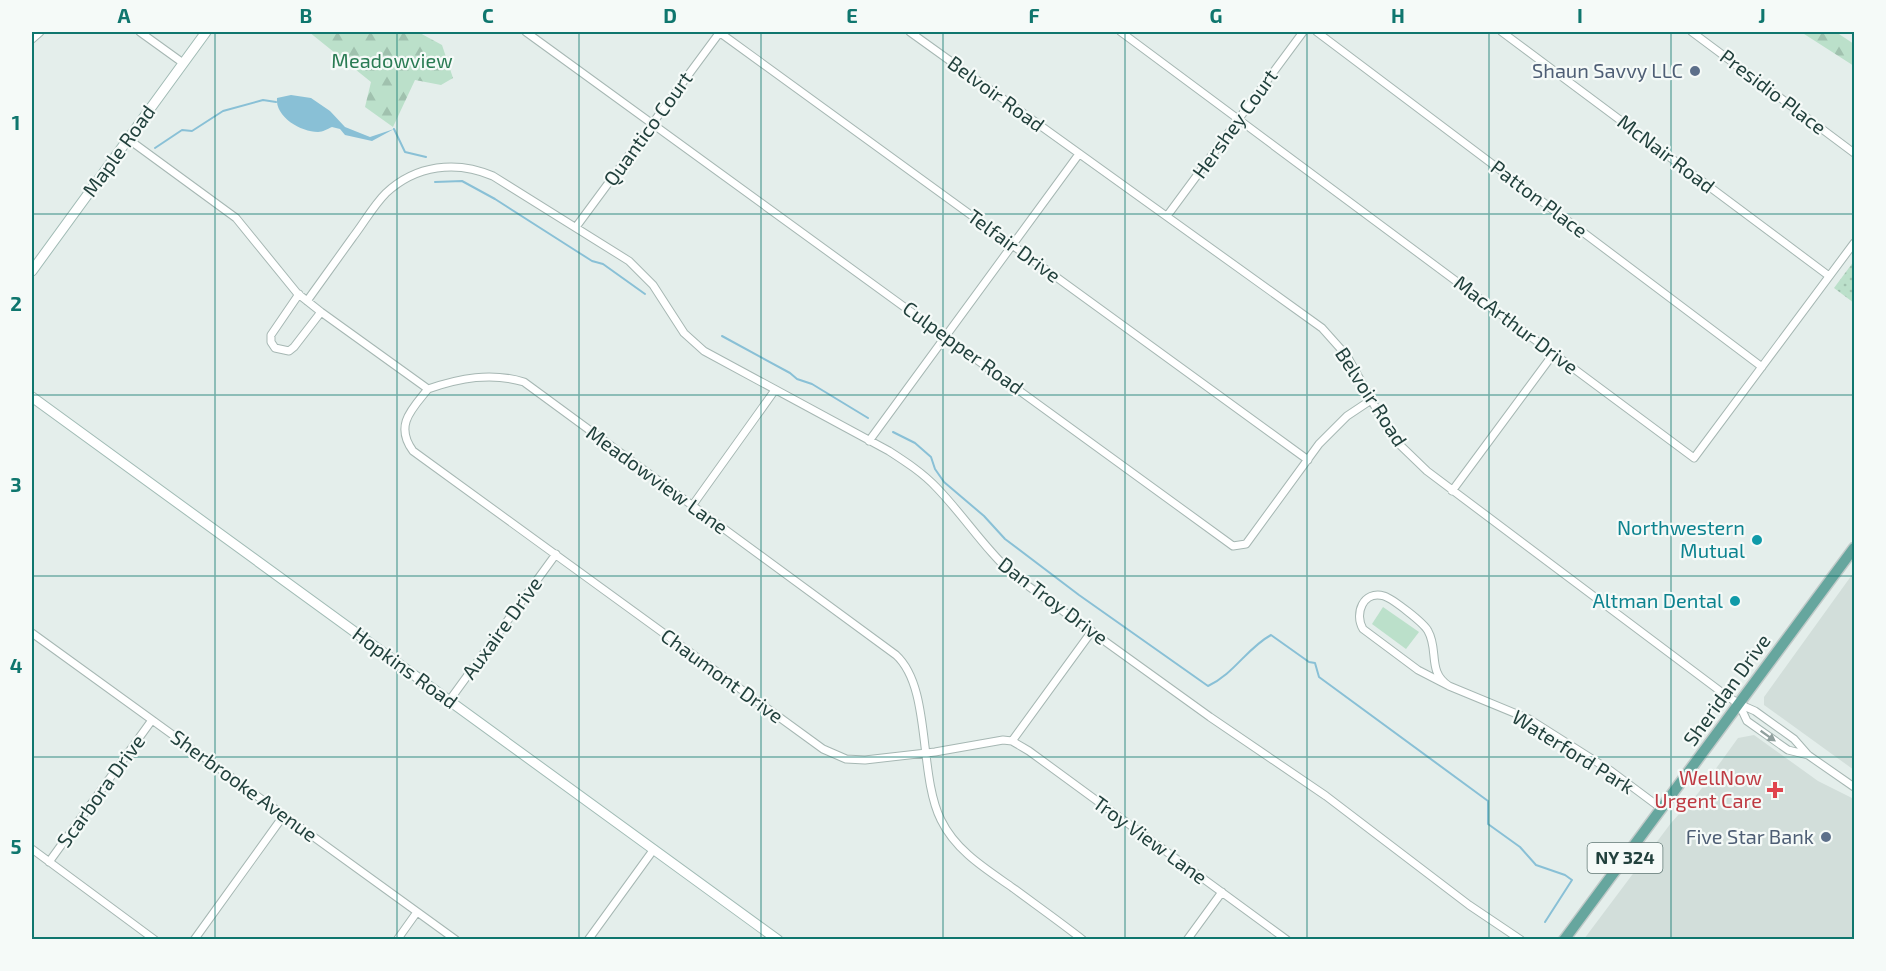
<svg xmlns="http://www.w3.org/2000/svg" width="1886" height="971" viewBox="0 0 1886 971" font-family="'Exo 2',sans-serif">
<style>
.built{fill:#d2deda}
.grass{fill:url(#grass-dots)}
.forest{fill:url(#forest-firs)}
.pitch{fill:#bbe0ca}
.water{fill:#89c0d6}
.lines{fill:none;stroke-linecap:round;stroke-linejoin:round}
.stream{stroke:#89c0d6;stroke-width:2}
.street-casing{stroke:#a6b7b3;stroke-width:9}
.secondary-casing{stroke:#a1bbb5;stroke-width:11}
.primary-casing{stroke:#c1cac9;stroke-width:13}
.street{stroke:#fff;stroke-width:7}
.secondary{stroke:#fff;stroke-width:9}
.primary{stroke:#66a69e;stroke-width:10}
.oneway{fill:#90a09e}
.grid{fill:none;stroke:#0f766e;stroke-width:1.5;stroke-opacity:0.55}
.service-dot{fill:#5c6f8a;stroke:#f5faf8;stroke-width:2}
.culture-dot{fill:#0f9aa8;stroke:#f5faf8;stroke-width:2}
.health-dot{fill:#e0444e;stroke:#f5faf8;stroke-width:2}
.labels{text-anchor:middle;stroke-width:4.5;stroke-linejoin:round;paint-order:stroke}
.shield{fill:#f5faf8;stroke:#617875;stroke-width:1.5}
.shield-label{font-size:18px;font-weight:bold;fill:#22413d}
.park-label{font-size:20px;fill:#297b53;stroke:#f5faf8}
.service-label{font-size:20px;fill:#4e5e75;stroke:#f5faf8;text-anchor:end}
.street-label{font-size:20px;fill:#22413d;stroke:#f5faf8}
.culture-label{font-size:20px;fill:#0d838f;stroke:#f5faf8;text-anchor:end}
.health-label{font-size:20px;fill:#be3a42;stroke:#f5faf8;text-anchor:end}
.neatline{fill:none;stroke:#0f766e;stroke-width:2}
.grid-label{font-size:20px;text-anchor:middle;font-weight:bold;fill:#0f766e}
</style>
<defs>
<pattern id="grass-dots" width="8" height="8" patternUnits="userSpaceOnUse" patternTransform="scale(1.5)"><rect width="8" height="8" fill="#bbe0ca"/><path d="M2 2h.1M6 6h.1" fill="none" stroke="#a0c1ae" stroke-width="1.8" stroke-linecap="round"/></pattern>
<pattern id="forest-firs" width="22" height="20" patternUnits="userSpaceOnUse" patternTransform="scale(1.5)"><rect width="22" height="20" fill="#bbe0ca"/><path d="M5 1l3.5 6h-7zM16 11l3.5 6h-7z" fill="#a0c1ae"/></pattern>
</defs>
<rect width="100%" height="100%" fill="#e4eeeb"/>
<path class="built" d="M1854,572V770L1764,705V697Z
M1754,735L1818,781L1854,799V939H1584L1671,823L1699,792L1738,738Z"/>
<path class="grass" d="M1854,261V303L1834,288Z"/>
<path class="forest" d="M309,32H418L442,45L453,78L441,85L415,80L393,127L365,107L371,82Z
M1801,32H1836L1854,44V66Z"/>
<path class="pitch" d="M1383,607L1419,632L1406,649L1372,624Z"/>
<path class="water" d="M291,95L311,98L330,111L345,127L370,137L394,129L372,141L345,135L340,129L332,127C327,129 323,132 318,132C301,132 275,117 277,98Z"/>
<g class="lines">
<path class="stream" d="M394,129L405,152L426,157
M155,148L182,130L192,131L223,111L263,100L276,102
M435,182L462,181L495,199L581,254L592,261L603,264L645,294
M722,336L790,373L797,379L812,384L868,418
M893,432L915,443L931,457L935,469L944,482L984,516L1005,539L1079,595L1208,686C1234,674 1247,648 1271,635L1309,662L1315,663L1319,677L1488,801V824L1520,847L1536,865L1565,875L1572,880L1545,922"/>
<defs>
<path id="street" d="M140,32L183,63
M526,32L1233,546L1246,544L1319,444L1347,416L1371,400
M719,32L1308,460
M910,32L1322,328L1347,356L1387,428L1399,444L1427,471L1724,694L1739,704L1755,711L1794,739L1808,755L1854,787
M1121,32L1694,458L1854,243
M1317,32L1762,367
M1502,32L1829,276
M1692,32L1854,153
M32,39L40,32
M128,139L236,218L297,293L321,312L428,389
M1167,216L1303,32
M576,227L720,32
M299,294L271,335V342L275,348L289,351L294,347L321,312
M307,301C322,280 338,258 353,237C364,223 373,206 386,193C416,165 456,160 493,176L629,261L653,285L684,333L704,351L889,451C906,462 923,473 937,488C965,517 986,551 1017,578L1210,717L1326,796L1469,905L1521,940
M428,389C412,409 394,425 413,451L823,749L846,759L865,760L935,752L1003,740L1012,741L1029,751L1287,940
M428,389C460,378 491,372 524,382L896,655C932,688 918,774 941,820C956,851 986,869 1013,888C1036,905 1060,922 1083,940
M869,441L1079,154
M1452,491L1554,353
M692,506L775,390
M32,633L456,940
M1449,686L1418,670L1363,629C1354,614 1363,590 1384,596C1393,599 1424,623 1428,631C1439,650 1427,672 1449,686L1529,719L1611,771L1662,809
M449,701L556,554
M1739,704L1747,721L1788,750L1808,755
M1012,741L1092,631
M32,849L155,940
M49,862L152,720
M194,940L284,815
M397,940L417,912
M588,940L654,849
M1187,940L1222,892"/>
<path id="secondary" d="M32,271L206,32
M32,397L778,940"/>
<path id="primary" d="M1564,940L1854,548"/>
</defs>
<use href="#street" class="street-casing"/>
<use href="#secondary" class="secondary-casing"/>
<use href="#primary" class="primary-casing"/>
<use href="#street" class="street"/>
<use href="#secondary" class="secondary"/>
<use href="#primary" class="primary"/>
</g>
<defs><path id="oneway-solid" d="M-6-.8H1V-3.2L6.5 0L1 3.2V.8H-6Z" transform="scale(1.5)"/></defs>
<use class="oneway" href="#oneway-solid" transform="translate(1768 736) rotate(35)"/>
<path class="grid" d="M215,32V940M397,32V940M579,32V940M761,32V940M943,32V940M1125,32V940M1307,32V940M1489,32V940M1671,32V940M32,214H1854M32,395H1854M32,576H1854M32,757H1854"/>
<g class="service-dot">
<circle cx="1695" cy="71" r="6"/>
<circle cx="1826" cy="837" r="6"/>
</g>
<g class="culture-dot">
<circle cx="1757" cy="540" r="6"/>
<circle cx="1735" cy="601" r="6"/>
</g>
<path class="health-dot" d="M1772 781h6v6h6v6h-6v6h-6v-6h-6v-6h6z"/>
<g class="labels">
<rect class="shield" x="1587.5" y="843" width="75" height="30" rx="4.5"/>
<g class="shield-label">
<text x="1625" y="864">NY 324</text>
</g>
<g class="park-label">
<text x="392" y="68">Meadowview</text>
</g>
<g class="service-label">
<text x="1683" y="78">Shaun Savvy LLC</text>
<text x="1814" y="844">Five Star Bank</text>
</g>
<g class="street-label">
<text transform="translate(1773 92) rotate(37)" y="7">Presidio Place</text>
<text transform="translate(996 94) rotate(36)" y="7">Belvoir Road</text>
<text transform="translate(1235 124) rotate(-54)" y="7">Hershey Court</text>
<text transform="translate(648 129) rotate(-54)" y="7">Quantico Court</text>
<text transform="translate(119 151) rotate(-54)" y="7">Maple Road</text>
<text transform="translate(1666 154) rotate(37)" y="7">McNair Road</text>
<text transform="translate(1539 199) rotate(37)" y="7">Patton Place</text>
<text transform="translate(1014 246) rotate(36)" y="7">Telfair Drive</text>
<text transform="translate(1516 325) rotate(37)" y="7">MacArthur Drive</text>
<text transform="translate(963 348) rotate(36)" y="7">Culpepper Road</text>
<text transform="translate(1371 397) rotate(57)" y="7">Belvoir Road</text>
<text transform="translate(657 480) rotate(36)" y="7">Meadowview Lane</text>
<text transform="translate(1053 601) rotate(37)" y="7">Dan Troy Drive</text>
<text transform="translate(502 628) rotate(-54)" y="7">Auxaire Drive</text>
<text transform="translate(405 668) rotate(36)" y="7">Hopkins Road</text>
<text transform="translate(722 676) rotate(36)" y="7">Chaumont Drive</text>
<text transform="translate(1727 690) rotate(-54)" y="7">Sheridan Drive</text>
<text transform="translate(1573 752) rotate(32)" y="7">Waterford Park</text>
<text transform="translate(244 786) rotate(36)" y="7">Sherbrooke Avenue</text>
<text transform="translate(101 791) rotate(-54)" y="7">Scarbora Drive</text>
<text transform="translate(1150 840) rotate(36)" y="7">Troy View Lane</text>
</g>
<g class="culture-label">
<text x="1745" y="535">Northwestern<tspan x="1745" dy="23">Mutual</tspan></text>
<text x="1723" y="608">Altman Dental</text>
</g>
<g class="health-label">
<text x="1762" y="785">WellNow<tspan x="1762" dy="23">Urgent Care</tspan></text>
</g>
</g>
<rect width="1886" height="971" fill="none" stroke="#f5faf8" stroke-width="66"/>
<rect x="33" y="33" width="1820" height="905" class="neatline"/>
<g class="grid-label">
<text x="124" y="23">A</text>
<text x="306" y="23">B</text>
<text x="488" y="23">C</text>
<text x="670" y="23">D</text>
<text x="852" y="23">E</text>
<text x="1034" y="23">F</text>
<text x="1216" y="23">G</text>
<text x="1398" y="23">H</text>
<text x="1580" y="23">I</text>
<text x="1762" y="23">J</text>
<text x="16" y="130">1</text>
<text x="16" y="311">2</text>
<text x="16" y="492">3</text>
<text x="16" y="673">4</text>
<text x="16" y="854">5</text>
</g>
</svg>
